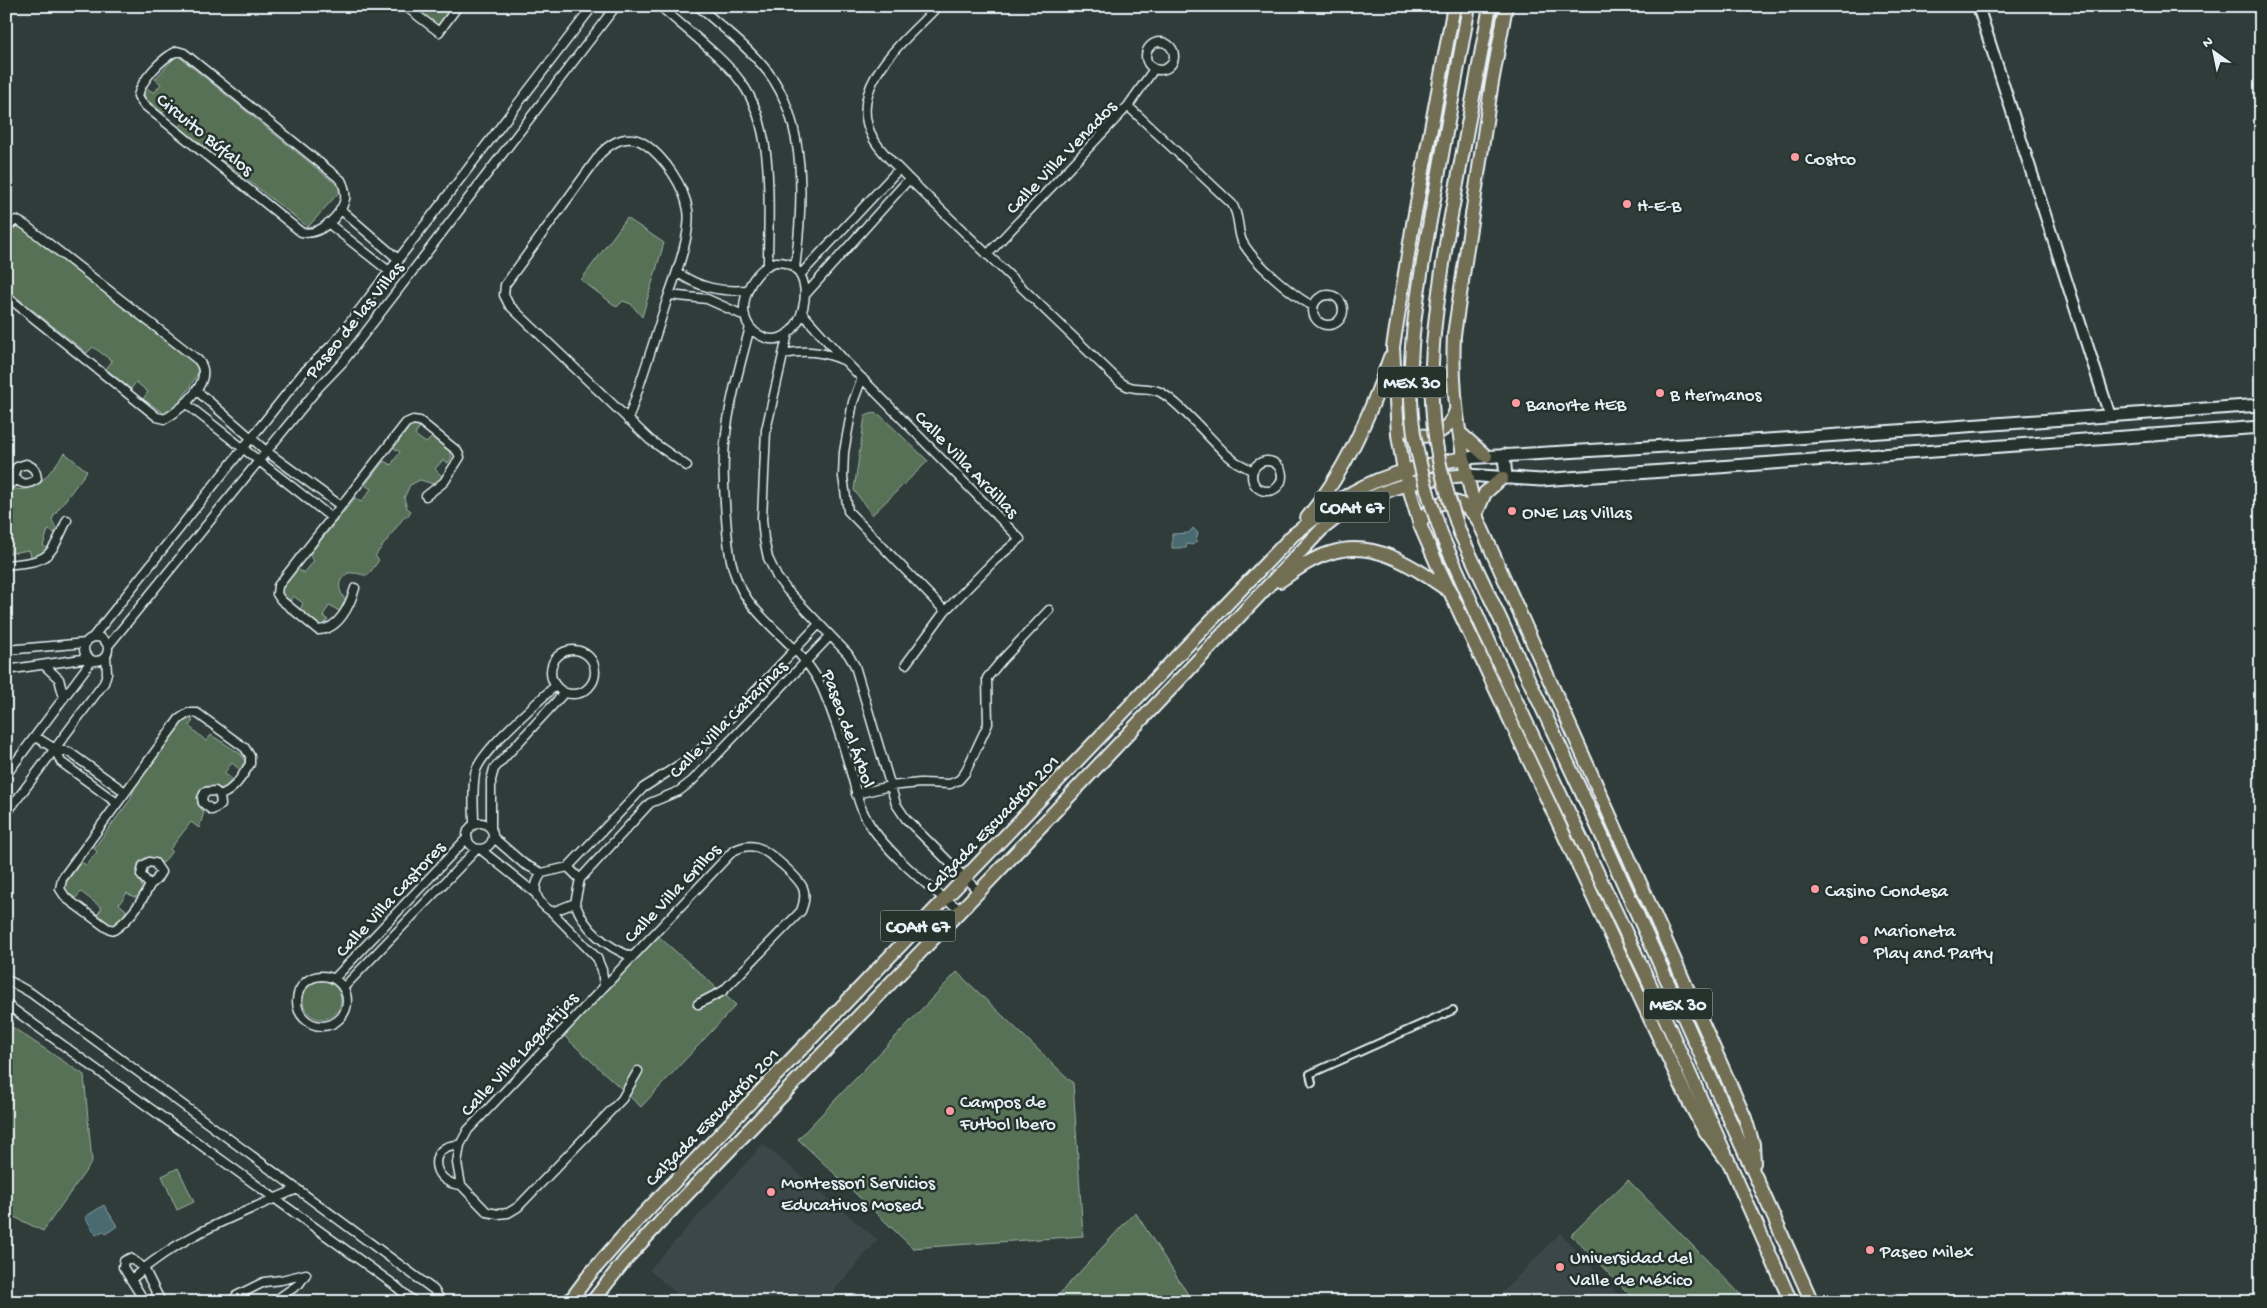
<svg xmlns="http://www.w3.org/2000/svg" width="2267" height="1308" viewBox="0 0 2267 1308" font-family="'Gochi Hand',sans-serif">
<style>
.built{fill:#3a4649}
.green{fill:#577156;stroke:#a0b1a7}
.water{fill:#4a6a70;stroke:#89a0a6}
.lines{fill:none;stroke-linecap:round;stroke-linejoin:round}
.pedestrian-casing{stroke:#e8f1f8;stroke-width:10}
.minor-casing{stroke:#e8f1f8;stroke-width:11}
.tertiary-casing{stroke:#e8f1f8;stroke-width:14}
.secondary-casing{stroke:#e8f1f8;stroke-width:15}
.primary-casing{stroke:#e8f1f8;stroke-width:16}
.pedestrian{stroke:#26332d;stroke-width:6}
.minor{stroke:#26332d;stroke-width:8}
.tertiary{stroke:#26332d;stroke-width:10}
.secondary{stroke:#26332d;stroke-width:11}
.primary{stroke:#726e52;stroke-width:12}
.primary-bridge-casing{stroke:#e8f1f8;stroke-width:16;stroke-linecap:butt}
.primary-bridge{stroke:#726e52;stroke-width:12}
.poi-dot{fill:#ff9aa2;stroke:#26332d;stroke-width:2}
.labels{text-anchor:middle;stroke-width:5;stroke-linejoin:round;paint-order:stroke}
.shield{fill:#26332d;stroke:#aeb8bb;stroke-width:1}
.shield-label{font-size:18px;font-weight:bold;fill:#e8f1f8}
.street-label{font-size:19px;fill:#e8f1f8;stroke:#26332d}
.poi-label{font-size:19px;fill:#e8f1f8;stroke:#26332d;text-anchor:start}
</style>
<rect width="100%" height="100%" fill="#2f3c3a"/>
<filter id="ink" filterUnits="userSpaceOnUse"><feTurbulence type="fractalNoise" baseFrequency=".02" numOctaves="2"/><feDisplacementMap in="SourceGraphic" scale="10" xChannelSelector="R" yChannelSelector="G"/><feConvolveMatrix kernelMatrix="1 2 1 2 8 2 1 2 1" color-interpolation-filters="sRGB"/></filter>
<g filter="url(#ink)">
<path class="built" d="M763,1144L878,1240L824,1302H687L649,1270Z
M1560,1233L1625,1302H1493Z"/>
<path class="green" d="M410,6H454L438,28Z
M177,55L342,189L308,227L219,158L223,152L209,140L202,146L180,127L184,120L169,107L163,113L145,98L144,93L147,88L154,93L161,84L155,79Z
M627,218L664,243L642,317L631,304L623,301L617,307L581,280Z
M20,225L201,368C194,379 177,413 165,414L143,399L148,392L136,382L131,389L106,369L112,361L93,347L87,353L6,289C6,273 0,228 20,225Z
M873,413L880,415L928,461L872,515L854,490L865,416Z
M411,425L420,426L415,435L426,443L432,437L449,451L452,457L448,463L443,460L435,469L442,476L438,482L433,484L420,480L410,485L404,498L407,508L411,511L407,517L405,516L375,556L379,560C362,584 370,572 348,573C335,582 339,591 347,603L340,612L330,605L323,615L328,620L321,626L300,610L303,603L293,596L289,603L280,594V590L297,569L304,573L314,561L309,555L355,498L361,502L371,489L365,485L384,461L391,465L400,452L394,448Z
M65,453L87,471L54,515L52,520L57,530L55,533L48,530L43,546L49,549L45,554L32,559L29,550L6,554V502L11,497L6,492L10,487C37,498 50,470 65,453Z
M187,717L193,721L189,726L206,741L211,735L241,754L245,761L240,770L232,763L224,773L232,779L224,789L208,786L200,789L197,804L204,812L199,828L191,822L170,849L172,851L163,863C153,857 148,854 138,863L137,876L144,891L141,897H134L127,893L119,904L126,910C125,916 118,925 112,926L97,915L102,908L81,892L75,899L64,891L63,887L81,862L86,865L97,852L94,848L130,800L139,777L181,721Z
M656,934L736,1005L641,1107L561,1033Z
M957,972L1073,1083L1083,1236L913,1248L798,1139Z
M303 1000a19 19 0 1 1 38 0a19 19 0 1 1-38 0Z
M6,1023L84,1075L92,1162L43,1231L6,1213Z
M178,1168L194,1202L177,1210L162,1176Z
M1628,1180L1747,1301L1746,1302H1637L1571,1235Z
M1135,1212L1193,1302H1052Z"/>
<path class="water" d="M1193,528L1198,533L1196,542L1192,545L1187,544L1186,548H1172V534L1189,533Z
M104,1205L117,1226L106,1234L103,1231L96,1235L85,1217Z"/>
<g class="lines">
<defs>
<path id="pedestrian" d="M1312,1083L1310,1074L1453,1010"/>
<path id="minor" d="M405,6L439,32L458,6
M660,6C684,28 722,56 741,82C776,129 768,208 768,264
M698,6C722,27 748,47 768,72C808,124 803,206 795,268
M938,6C906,40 844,86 873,138C881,153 897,166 909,179L1119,381C1133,393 1146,385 1160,392C1178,401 1210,439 1226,454L1236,462L1253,471
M1146 56a14 14 0 1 1 28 0a14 14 0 1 1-28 0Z
M177,51L184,53L341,180C344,186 346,192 345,199C341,216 319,237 301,232L143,104L138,96C141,80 162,58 177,51Z
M1128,106L1232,204C1240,216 1237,229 1242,241C1252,261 1293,296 1313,306
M340,209L399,260
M328,223L390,272
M6,228L16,220L25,225L198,360C216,380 182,409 165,419L157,417L6,296
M987,255L1128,106L1154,69
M776,262C827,261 803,360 759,335C729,318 749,269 776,262Z
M677,272C699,288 721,292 747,290
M800,275L899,169
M669,295L707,299L745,316
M805,295L909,179
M1313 310a15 15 0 1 1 30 0a15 15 0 1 1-30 0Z
M802,313L845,361L1020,539L995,560L945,611L906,664
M750,327C741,363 730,398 726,434C722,462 724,490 726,518C728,547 730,575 748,600C772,633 806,651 823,690C835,718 845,750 853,780C856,791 858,802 863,812C876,843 932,892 961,910
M788,333L766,430L762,519L764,539L768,558L777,577L787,590L848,654L855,666L896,804L906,819L979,892
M783,354C805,350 822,351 843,360
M862,378L853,402L844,452L843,477L848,511L945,611
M196,390L266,451L341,506
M185,403L332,518
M628,420C641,381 654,342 666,303C674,280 692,234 688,210C684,186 665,158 645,144C629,133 613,141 601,153L505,285L504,295L509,305L650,440L687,466
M1252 476a15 15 0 1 1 30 0a15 15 0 1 1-30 0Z
M26,464C34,467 36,470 37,479C27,486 18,485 14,473L17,467Z
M6,486L16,480
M6,565C50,561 49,559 67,520
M355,588C350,605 339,630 318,630L281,600L277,594L278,586L406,423L413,420L420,421L457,451L460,457L444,482L426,496
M93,637L303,373L334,343L593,6
M84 649a12 12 0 1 1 24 0a12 12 0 1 1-24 0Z
M108,646L319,387L342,363L616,6
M551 672a22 22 0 1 1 44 0a22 22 0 1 1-44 0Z
M6,650L86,643
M45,666L59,679L64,698
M6,670L89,658
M36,737L55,749L69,752L125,792
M55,749L61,762L117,803
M6,775L92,660
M856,794L890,786L920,783L950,784L959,780L965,773L988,724L987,678L1002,660L1049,610
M6,814L104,683L107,673L106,656
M467 836a13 13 0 1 1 26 0a13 13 0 1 1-26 0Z
M474,825C474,808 472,790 475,774C478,753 537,703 555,686
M491,829V780L494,769L564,693
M493,837L524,864L542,873
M480,849L535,893
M568,867L643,788L696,754L819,624
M580,879L568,867L542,873C530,889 536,902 552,912L575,903L580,879L650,803L679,791L692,781L830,636
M150,885L156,880L161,872L155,863L149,862L143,866L141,875L150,885C142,901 129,920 114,930L107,928L66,898L60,889L62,879L179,719L188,713H197L245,748L250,756V764C242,776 235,790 220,795L215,791L205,792L202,798L203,803L212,810L221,805L220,795
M575,903C585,931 606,946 632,957
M552,912L597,958L602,970L604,986
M297 1001a25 25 0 1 1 50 0a25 25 0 1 1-50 0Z
M6,979L31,993L434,1290L442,1302
M334,979L467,838
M343,988L477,849
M6,1004L393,1284L414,1302
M638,1071L622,1099L518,1207L508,1213L498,1214L487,1212L461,1185L457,1163L460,1145L468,1130L733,851C741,847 748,845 756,847C768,850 798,877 803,888C806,896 804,903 801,911L723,991L698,1004
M460,1145C427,1143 429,1183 461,1185
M131,1280C174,1238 242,1213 297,1189
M145,1302L123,1267L124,1261L130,1258L144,1268L161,1302
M232,1302L236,1296L264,1282L281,1280L306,1274
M273,1302L299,1284L306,1274"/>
<path id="tertiary" d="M1978,6L2110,416"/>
<path id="secondary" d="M1504,455L1506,478
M1464,458L1767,440L2261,405
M1467,475L1541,480L2261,427"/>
<path id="primary" d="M1454,6L1413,224L1393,347L1398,435L1404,471L1420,525L1437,564L1690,1104L1703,1128L1728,1162
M1430,221L1469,6
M1448,232L1490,6
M1406,429C1427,444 1449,432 1456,410
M1460,433L1486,456
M1476,514L1485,493L1502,478
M1477,516C1461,457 1451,395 1454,335L1491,88L1506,6
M1307,518C1346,471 1371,414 1390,357
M1420,525C1434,496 1460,494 1478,520L1745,1118L1753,1144L1754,1163
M1460,533L1602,836L1812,1302
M1444,541L1504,675L1649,982L1791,1302
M1280,581C1296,570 1312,558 1330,553C1374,538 1414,567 1449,591
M569,1302L590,1274L633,1225L1293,535C1313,520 1332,504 1353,492C1388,472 1426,465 1464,458
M592,1302L626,1259L665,1217L989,881L1322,529C1368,491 1409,480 1467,475"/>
</defs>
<use href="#pedestrian" class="pedestrian-casing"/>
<use href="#minor" class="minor-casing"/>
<use href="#tertiary" class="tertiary-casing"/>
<use href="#secondary" class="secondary-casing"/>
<use href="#primary" class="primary-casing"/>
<use href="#pedestrian" class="pedestrian"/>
<use href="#minor" class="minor"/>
<use href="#tertiary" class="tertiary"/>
<use href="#secondary" class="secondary"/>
<use href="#primary" class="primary"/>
<defs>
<path id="primary-bridge" d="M1430,221C1418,290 1404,363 1414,434C1420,471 1431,506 1444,541
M1448,232C1436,307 1423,384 1439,460C1444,485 1452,509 1460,533"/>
</defs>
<use href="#primary-bridge" class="primary-bridge-casing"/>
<use href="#primary-bridge" class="primary-bridge"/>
</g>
</g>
<g class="poi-dot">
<circle cx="1795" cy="157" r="5"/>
<circle cx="1627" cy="204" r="5"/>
<circle cx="1660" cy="393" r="5"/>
<circle cx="1516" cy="403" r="5"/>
<circle cx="1512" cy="511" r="5"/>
<circle cx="1815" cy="889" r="5"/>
<circle cx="1864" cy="940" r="5"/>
<circle cx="950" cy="1111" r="5"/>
<circle cx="771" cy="1192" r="5"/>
<circle cx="1870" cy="1250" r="5"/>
<circle cx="1560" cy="1267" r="5"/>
</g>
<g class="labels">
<g class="shield">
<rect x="1378" y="366.5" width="68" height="31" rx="4"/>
<rect x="1314.5" y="491.5" width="75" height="31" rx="4"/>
<rect x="880.5" y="910.5" width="75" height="31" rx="4"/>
<rect x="1644" y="988.5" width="68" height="31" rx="4"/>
</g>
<g class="shield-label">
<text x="1412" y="388">MEX 30</text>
<text x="1352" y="513">COAH 67</text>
<text x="918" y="932">COAH 67</text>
<text x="1678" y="1010">MEX 30</text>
</g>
<g class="street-label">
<text transform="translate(206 133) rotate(39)" y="7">Circuito Búfalos</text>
<text transform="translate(1060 156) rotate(-46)" y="7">Calle Villa Venados</text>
<text transform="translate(353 319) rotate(-51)" y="7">Paseo de las Villas</text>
<text transform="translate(968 463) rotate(46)" y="7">Calle Villa Ardillas</text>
<text transform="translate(727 718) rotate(-45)" y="7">Calle Villa Catarinas</text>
<text transform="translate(850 728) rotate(70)" y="7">Paseo del Árbol</text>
<text transform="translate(991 823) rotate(-46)" y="7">Calzada Escuadrón 201</text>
<text transform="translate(671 892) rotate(-46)" y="7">Calle Villa Grillos</text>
<text transform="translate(389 898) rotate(-47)" y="7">Calle Villa Castores</text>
<text transform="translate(518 1053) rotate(-47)" y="7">Calle Villa Lagartijas</text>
<text transform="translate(711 1116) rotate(-46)" y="7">Calzada Escuadrón 201</text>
</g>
<g class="poi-label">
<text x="1805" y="164">Costco</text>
<text x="1637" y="211">H-E-B</text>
<text x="1670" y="400">B Hermanos</text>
<text x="1526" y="410">Banorte HEB</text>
<text x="1522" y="518">ONE Las Villas</text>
<text x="1825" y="896">Casino Condesa</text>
<text x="1874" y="936">Marioneta<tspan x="1874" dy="22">Play and Party</tspan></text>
<text x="960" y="1107">Campos de<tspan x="960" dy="22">Futbol Ibero</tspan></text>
<text x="781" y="1188">Montessori Servicios<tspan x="781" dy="22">Educativos Mosed</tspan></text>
<text x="1880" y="1257">Paseo Milex</text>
<text x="1570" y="1263">Universidad del<tspan x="1570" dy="22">Valle de México</tspan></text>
</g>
</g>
<rect width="2267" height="1308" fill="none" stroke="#26332d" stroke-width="25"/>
<rect x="12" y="12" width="2242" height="1283" fill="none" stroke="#e8f1f8" stroke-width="2" filter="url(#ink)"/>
<g transform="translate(2214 52) rotate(327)" stroke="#26332d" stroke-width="4" paint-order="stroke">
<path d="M0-4L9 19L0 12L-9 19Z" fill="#e8f1f8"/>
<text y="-8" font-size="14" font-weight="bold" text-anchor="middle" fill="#e8f1f8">N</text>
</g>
</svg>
